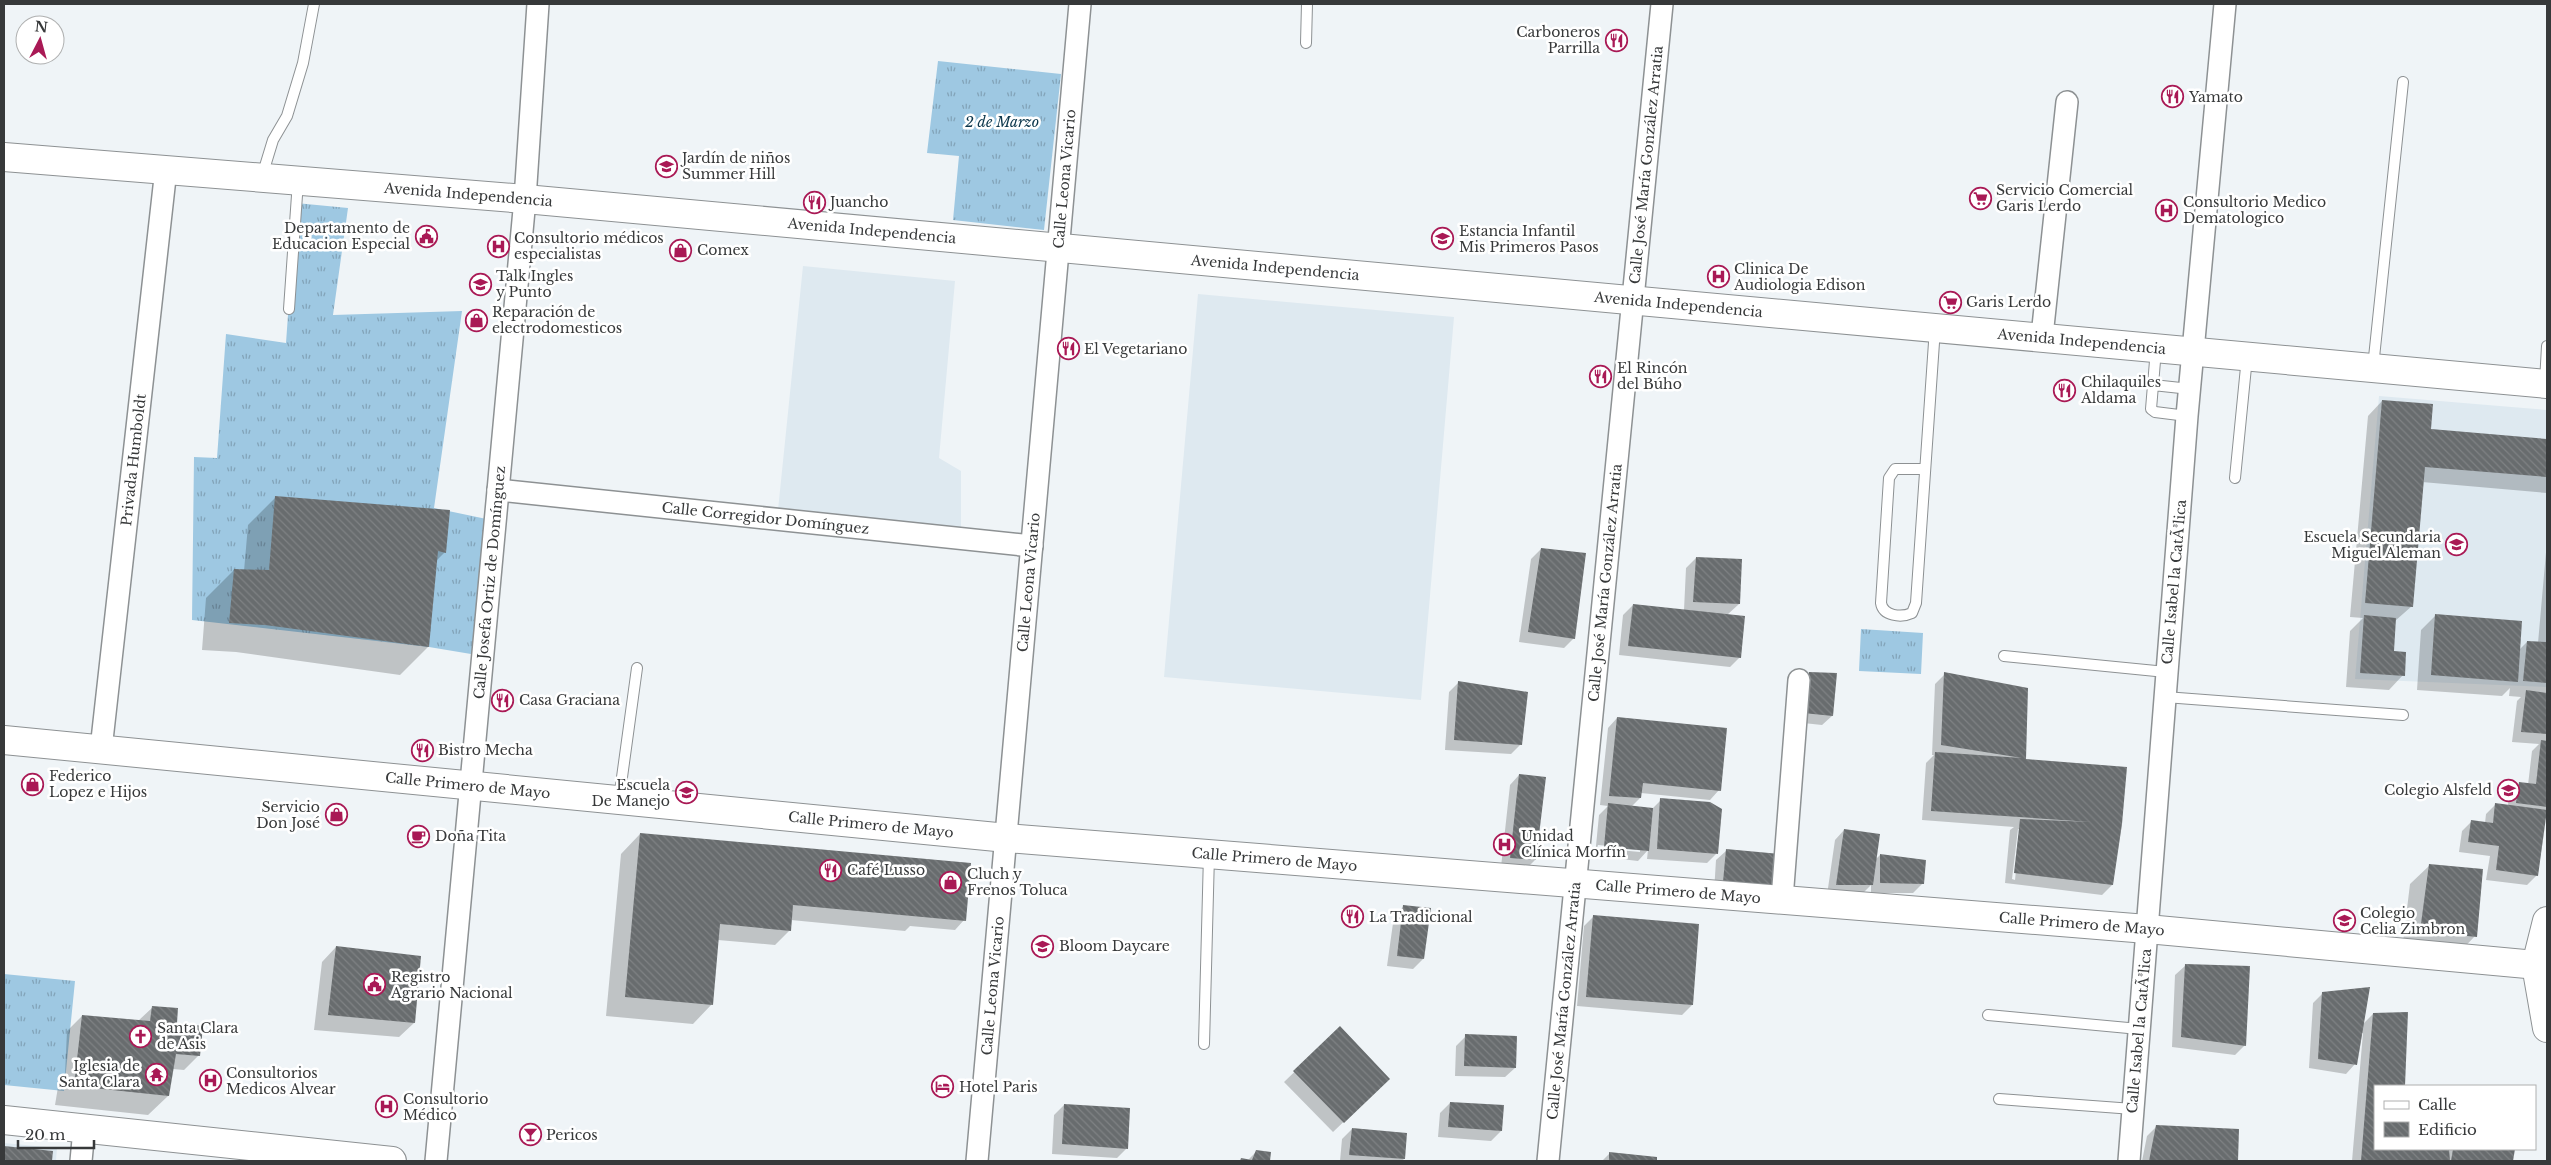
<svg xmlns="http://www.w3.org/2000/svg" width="2551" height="1165" viewBox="0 0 2551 1165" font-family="'Libre Baskerville',serif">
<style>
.built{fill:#dee9f0}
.grass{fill:url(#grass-tufts)}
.shadow{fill:#0003;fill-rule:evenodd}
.building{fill:url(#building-back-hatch)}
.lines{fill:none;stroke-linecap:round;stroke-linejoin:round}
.service-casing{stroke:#8d9193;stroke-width:12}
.minor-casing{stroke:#8d9193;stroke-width:24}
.secondary-casing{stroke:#8d9193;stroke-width:30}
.service{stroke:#fff;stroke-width:10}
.minor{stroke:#fff;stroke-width:21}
.secondary{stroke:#fff;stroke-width:28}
.labels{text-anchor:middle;stroke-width:5;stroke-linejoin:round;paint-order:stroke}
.poi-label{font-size:14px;fill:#37393a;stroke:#fff;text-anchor:start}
.park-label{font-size:14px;font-style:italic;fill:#0b364b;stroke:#fff}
.street-label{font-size:14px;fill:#37393a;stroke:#fff}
</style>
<defs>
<pattern id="grass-tufts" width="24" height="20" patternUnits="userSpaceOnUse" patternTransform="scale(1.25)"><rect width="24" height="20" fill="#9ec8e2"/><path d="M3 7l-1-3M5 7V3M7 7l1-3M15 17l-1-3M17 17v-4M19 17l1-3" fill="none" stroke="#82a3b8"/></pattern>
<pattern id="building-back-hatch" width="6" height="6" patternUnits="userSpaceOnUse" patternTransform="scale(1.25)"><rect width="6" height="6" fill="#686c6e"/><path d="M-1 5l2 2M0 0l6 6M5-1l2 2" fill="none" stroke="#7f8284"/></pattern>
</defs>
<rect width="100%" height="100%" fill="#eff4f7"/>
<path class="built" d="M803,266L955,281L939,458L961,471V528L778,510Z
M1198,294L1454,317L1421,700L1164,677Z
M2379,396L2547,410V687L2355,679Z
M4,1143L57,1148L56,1161H4Z"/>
<path class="grass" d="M938,61L1061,74L1044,230L953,220L959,156L927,153Z
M296,203L348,208L333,315L462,311L434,508L496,521L483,656L429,647L192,620L194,457L217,458L226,334L286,343Z
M1861,629L1923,633L1921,674L1859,671Z
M4,974L75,981L64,1091L4,1085Z"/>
<path class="shadow" d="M2382,401L2430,431L2547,440V493L2422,482L2412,606L2395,621L2393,652L2403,675L2389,690L2346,687L2350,631L2363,618L2350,617L2368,416Z
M276,497L445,552L436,561L428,647L400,675L236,652L202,650L206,598L234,570L244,571L248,525Z
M2547,541V817H2545L2537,875L2527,885L2486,880L2490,856L2459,852L2462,831L2472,821L2485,823L2486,814L2496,804L2508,806L2509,793L2519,784L2528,785L2532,751L2539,744L2512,742L2517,701L2521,697L2509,696L2510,688L2502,696L2417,690L2421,630L2436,615L2519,650L2527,642L2538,643Z
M1541,549L1574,638L1564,648L1519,642L1531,559Z
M1696,558L1739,604L1727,615L1740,657L1730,667L1619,655L1623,615L1633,605L1684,610L1686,568Z
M1810,673L1832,716L1822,725L1794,722L1800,683Z
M1945,674L2025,760L2125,768L2112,885L2102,895L2005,883L2010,830L2014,827L1922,820L1926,763L1934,755H1932L1935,684ZM2018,829H2020L2015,880L2012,879Z
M1459,682L1521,744L1511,754L1445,750L1449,692Z
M1617,718L1719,790L1710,800L1641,793L1640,798L1631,807L1652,809L1661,800L1717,853L1707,863L1647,859L1648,850L1638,861L1595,856L1599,815L1608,806L1600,805L1608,728ZM1598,845L1640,849V852L1597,848Z
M1519,775L1535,860L1525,870L1501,867L1510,785Z
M1844,830L1875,860L1880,855L1925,861L1923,883L1913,893H1871V885L1862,894L1827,895L1835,840Z
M640,834L964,920L955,930L910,926L905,931L791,920L790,930L775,945L718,940L712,1004L693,1024L606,1016L621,854Z
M1726,851L1778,855L1714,892L1716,860Z
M2430,865L2475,936L2456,956L2402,950L2410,884Z
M1404,906L1423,959L1413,969L1387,966L1394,916Z
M1594,916L1692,1005L1682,1015L1577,1006L1584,926Z
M336,947L414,1023L399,1037L314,1030L322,962Z
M2185,966L2245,1045L2235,1055L2172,1047L2175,975Z
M2323,993L2362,1025L2373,1014L2407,1013L2404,1086H2375V1149H2513L2512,1161H2352L2363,1033H2361L2355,1064L2346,1074L2309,1068L2313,1003Z
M153,1007L176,1025L199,1055L184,1070L173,1069L168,1096L148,1115L55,1105L59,1081L65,1074L67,1031L82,1016L138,1021Z
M1340,1028L1379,1088L1333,1132L1284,1082Z
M1466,1036L1515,1068L1505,1077L1455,1076L1456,1046Z
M1450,1103L1501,1131L1491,1141L1438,1137L1440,1113Z
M1064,1105L1127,1148L1117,1158L1052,1154L1054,1115Z
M2157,1126L2238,1130L2237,1161H2142L2147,1136Z
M1352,1129L1404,1159L1402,1161H1340L1342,1139Z
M4,1147L52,1153L51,1161H4Z
M1256,1152L1270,1153L1269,1161H1239L1248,1160Z
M1610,1153L1656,1158V1161H1602Z"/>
<path class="building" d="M2382,400L2433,404L2431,429L2547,439V477L2425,467L2413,607L2365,603Z
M275,496L450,510L446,553L438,551L429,647L265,625L229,623L234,569L269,570Z
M1541,548L1586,553L1575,639L1528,632Z
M1696,557L1742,559L1740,604L1693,602Z
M1633,604L1745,616L1741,658L1628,646Z
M2435,614L2522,621L2518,682L2431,675Z
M2364,615L2396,618L2394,651L2406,652L2405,676L2360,673Z
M2527,641L2547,642V683L2523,681Z
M1809,672L1837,673L1833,716L1803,713Z
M1944,672L2028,688L2026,759L2127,767L2122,824L2113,885L2014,873L2020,819L2091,822L1931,811L1935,752L2022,758L1941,745Z
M1458,681L1528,692L1522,745L1454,740Z
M2526,690L2547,693V734L2521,732Z
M1617,717L1727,728L1721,791L1643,783L1641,798L1609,796Z
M2541,740L2547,741V807L2516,803L2519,782L2536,784Z
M1519,774L1546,777L1536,860L1510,858Z
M1660,798L1710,802L1722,809L1718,854L1657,849Z
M1608,803L1653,808L1649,851L1604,847Z
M2495,803L2547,810L2538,876L2496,870L2499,846L2468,842L2471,820L2493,823Z
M1844,829L1880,834L1873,885H1836Z
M640,833L971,863L966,921L793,905L791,931L720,924L713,1005L625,997Z
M1726,849L1780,854L1777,887L1723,882Z
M1880,854L1926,860L1924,884L1880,883Z
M2429,864L2483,869L2477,937L2420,931Z
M1403,905L1431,908L1424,959L1397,956Z
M1593,915L1699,924L1693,1005L1586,997Z
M336,946L421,956L415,1023L328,1015Z
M2185,964L2250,966L2246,1046L2181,1037Z
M2370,987L2357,1065L2318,1059L2322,992Z
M152,1006L178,1008L177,1023L203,1026L200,1056L176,1054L169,1096L74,1086L82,1015L150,1021Z
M2408,1012L2405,1086H2375V1149H2449L2450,1161H2361L2373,1013Z
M1340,1026L1390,1079L1344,1123L1293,1071Z
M1465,1034L1517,1036L1516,1068L1464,1066Z
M1450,1102L1504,1105L1502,1131L1448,1127Z
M1064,1104L1130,1108L1128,1149L1062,1144Z
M2156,1125L2239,1129L2238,1161H2149Z
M1352,1128L1407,1133L1405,1159L1349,1155Z
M4,1146L53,1151L52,1161H4Z
M2453,1149H2515L2513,1161H2451Z
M1256,1150L1271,1152L1270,1161H1240L1241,1158L1252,1160Z
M1609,1152L1657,1157V1161H1609Z"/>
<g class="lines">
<defs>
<path id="service" d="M1306,43L1307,4
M262,176L273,140L287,116L303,63L314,4
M289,309L298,181
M2156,349L2151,409L2155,412L2187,416
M2373,367L2403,82
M2545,382L2547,346
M2153,385L2190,389
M1924,469H1895L1889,478L1881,603C1883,616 1901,618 1912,613L1916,603L1935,328
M2235,478L2247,357
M2004,656L2166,672
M2165,697L2403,715
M619,799L637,668
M1988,1015L2139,1029
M1204,1044L1209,855
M1999,1099L2133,1109"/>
<g id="minor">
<path d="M2042,336L2067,102"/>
<path id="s1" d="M498,490L1032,546"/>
<path id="s2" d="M101,749L166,169"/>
<path d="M1782,899L1799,680"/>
<path d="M81,1161L84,1129"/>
<path id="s3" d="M436,1161L525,199L538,4"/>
<path id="s4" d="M977,1161L1080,4"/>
<path id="s5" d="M1548,1161L1662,4"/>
<path d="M2129,1161L2187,416L2225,4"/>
</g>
<g id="secondary">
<path id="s6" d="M4,157L525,199L2547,384"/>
<path id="s7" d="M4,740L1007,838L2147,929L2547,966"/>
<path d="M2547,921L2536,965L2547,1028"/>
<path d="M4,1120L392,1161"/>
</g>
</defs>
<use href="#service" class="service-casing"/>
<use href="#minor" class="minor-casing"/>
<use href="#secondary" class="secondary-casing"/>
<use href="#service" class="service"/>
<use href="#minor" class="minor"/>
<use href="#secondary" class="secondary"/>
</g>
<defs>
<symbol id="restaurant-ring" viewBox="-11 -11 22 22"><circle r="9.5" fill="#fff" stroke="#a91955" stroke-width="1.5"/><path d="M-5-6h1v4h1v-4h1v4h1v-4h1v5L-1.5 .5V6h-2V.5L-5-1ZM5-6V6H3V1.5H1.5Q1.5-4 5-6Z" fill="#a91955"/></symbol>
<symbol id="school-ring" viewBox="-11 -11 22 22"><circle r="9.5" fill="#fff" stroke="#a91955" stroke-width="1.5"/><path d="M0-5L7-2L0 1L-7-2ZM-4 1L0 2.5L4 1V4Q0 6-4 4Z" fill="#a91955"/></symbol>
<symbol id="supermarket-ring" viewBox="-11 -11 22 22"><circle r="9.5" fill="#fff" stroke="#a91955" stroke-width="1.5"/><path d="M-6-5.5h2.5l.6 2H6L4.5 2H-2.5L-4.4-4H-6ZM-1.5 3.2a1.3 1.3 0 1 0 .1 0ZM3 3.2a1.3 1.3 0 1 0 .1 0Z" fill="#a91955"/></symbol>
<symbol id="hospital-ring" viewBox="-11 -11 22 22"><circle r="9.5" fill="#fff" stroke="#a91955" stroke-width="1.5"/><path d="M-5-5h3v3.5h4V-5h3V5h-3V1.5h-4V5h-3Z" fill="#a91955"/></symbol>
<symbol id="civic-ring" viewBox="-11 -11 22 22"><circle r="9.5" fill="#fff" stroke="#a91955" stroke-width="1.5"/><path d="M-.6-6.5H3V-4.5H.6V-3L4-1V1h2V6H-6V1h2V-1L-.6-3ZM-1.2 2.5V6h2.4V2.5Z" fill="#a91955"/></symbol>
<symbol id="shop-ring" viewBox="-11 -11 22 22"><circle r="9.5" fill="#fff" stroke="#a91955" stroke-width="1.5"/><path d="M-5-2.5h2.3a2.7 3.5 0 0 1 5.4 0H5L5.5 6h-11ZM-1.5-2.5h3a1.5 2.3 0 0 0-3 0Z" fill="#a91955"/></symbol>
<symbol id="cafe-ring" viewBox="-11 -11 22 22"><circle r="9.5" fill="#fff" stroke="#a91955" stroke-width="1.5"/><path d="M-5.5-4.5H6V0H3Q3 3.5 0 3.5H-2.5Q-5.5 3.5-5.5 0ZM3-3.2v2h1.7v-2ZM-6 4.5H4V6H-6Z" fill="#a91955"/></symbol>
<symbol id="church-ring" viewBox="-11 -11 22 22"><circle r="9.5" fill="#fff" stroke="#a91955" stroke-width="1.5"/><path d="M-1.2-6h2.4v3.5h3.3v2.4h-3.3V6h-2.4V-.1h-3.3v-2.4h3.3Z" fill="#a91955"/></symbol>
<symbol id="temple-ring" viewBox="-11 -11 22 22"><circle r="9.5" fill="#fff" stroke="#a91955" stroke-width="1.5"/><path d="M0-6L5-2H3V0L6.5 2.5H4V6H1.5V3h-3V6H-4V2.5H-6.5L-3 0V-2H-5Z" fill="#a91955"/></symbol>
<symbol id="hotel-ring" viewBox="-11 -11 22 22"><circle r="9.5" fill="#fff" stroke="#a91955" stroke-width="1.5"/><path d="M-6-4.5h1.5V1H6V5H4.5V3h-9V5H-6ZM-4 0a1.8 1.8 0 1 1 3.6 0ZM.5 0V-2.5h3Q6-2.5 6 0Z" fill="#a91955"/></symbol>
<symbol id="bar-ring" viewBox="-11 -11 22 22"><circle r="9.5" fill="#fff" stroke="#a91955" stroke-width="1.5"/><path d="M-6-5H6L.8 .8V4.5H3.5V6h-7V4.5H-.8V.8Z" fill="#a91955"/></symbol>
</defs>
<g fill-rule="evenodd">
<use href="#restaurant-ring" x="1604" y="28" width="25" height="25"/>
<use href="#restaurant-ring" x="2160" y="84" width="25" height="25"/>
<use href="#school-ring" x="654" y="154" width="25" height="25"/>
<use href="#supermarket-ring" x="1968" y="186" width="25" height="25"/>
<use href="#restaurant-ring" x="802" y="190" width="25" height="25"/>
<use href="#hospital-ring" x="2154" y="198" width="25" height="25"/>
<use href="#civic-ring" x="414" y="224" width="25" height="25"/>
<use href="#school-ring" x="1430" y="226" width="25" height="25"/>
<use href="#hospital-ring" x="486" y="234" width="25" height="25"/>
<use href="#shop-ring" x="668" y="238" width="25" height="25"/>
<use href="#hospital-ring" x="1706" y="264" width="25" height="25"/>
<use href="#school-ring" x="468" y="272" width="25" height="25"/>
<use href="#supermarket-ring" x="1938" y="290" width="25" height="25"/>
<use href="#shop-ring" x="464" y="308" width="25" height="25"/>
<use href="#restaurant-ring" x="1056" y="336" width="25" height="25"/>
<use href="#restaurant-ring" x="1588" y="364" width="25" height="25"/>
<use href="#restaurant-ring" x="2052" y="378" width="25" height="25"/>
<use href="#school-ring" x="2444" y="532" width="25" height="25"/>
<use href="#restaurant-ring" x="490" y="688" width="25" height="25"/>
<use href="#restaurant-ring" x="410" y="738" width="25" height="25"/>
<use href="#shop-ring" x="20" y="772" width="25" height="25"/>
<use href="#school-ring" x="2496" y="778" width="25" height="25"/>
<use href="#school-ring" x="674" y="780" width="25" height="25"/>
<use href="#shop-ring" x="324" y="802" width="25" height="25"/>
<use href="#cafe-ring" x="406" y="824" width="25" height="25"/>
<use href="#hospital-ring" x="1492" y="832" width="25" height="25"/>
<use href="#restaurant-ring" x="818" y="858" width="25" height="25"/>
<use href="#shop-ring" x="938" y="870" width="25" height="25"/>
<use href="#restaurant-ring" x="1340" y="904" width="25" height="25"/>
<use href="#school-ring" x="2332" y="908" width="25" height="25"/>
<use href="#school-ring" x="1030" y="934" width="25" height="25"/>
<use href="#civic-ring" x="362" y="972" width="25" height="25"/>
<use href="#church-ring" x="128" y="1024" width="25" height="25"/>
<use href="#temple-ring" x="144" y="1062" width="25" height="25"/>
<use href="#hospital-ring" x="198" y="1068" width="25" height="25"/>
<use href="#hotel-ring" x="930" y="1074" width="25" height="25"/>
<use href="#hospital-ring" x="374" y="1094" width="25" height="25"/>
<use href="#bar-ring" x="518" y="1122" width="25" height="25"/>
</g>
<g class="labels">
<g class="poi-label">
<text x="1600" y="37" text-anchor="end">Carboneros<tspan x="1600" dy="16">Parrilla</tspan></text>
<text x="2189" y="102">Yamato</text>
<text x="682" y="163">Jardín de niños<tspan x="682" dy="16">Summer Hill</tspan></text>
<text x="1996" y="195">Servicio Comercial<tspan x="1996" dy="16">Garis Lerdo</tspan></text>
<text x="830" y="207">Juancho</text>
<text x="2183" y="207">Consultorio Medico<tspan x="2183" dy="16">Dematologico</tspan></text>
<text x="410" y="233" text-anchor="end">Departamento de<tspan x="410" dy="16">Educacion Especial</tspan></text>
<text x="1459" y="236">Estancia Infantil<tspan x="1459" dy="16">Mis Primeros Pasos</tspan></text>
<text x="514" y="243">Consultorio médicos<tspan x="514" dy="16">especialistas</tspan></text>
<text x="697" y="255">Comex</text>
<text x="1734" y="274">Clinica De<tspan x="1734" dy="16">Audiologia Edison</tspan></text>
<text x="496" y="281">Talk Ingles<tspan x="496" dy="16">y Punto</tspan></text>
<text x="1966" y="307">Garis Lerdo</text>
<text x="492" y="317">Reparación de<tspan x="492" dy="16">electrodomesticos</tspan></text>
<text x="1084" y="354">El Vegetariano</text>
<text x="1617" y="373">El Rincón<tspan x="1617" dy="16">del Búho</tspan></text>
<text x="2081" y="387">Chilaquiles<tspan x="2081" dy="16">Aldama</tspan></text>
<text x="2441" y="542" text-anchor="end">Escuela Secundaria<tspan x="2441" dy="16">Miguel Aleman</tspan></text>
<text x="519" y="705">Casa Graciana</text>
<text x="438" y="755">Bistro Mecha</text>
<text x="49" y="781">Federico<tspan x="49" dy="16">Lopez e Hijos</tspan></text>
<text x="670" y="790" text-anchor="end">Escuela<tspan x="670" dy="16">De Manejo</tspan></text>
<text x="2492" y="795" text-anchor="end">Colegio Alsfeld</text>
<text x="320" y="812" text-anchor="end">Servicio<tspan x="320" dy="16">Don José</tspan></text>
<text x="435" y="841">Doña Tita</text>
<text x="1521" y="841">Unidad<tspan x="1521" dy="16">Clínica Morfín</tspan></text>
<text x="847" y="875">Café Lusso</text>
<text x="967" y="879">Cluch y<tspan x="967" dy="16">Frenos Toluca</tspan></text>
<text x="2360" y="918">Colegio<tspan x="2360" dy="16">Celia Zimbron</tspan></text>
<text x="1369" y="922">La Tradicional</text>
<text x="1059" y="951">Bloom Daycare</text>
<text x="391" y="982">Registro<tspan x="391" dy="16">Agrario Nacional</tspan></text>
<text x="157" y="1033">Santa Clara<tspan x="157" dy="16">de Asis</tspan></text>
<text x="140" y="1071" text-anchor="end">Iglesia de<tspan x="140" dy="16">Santa Clara</tspan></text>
<text x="226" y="1078">Consultorios<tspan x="226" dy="16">Medicos Alvear</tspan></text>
<text x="959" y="1092">Hotel Paris</text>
<text x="403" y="1104">Consultorio<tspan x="403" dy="16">Médico</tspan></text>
<text x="546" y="1140">Pericos</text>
</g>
<g class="park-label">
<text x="1002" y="127">2 de Marzo</text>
</g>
<g class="street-label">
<text dy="5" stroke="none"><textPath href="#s5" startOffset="1001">Calle José María González Arratia</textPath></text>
<text dy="5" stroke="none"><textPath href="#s4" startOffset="986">Calle Leona Vicario</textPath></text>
<text dy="5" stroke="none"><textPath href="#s6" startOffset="466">Avenida Independencia</textPath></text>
<text dy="5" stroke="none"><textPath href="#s6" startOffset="871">Avenida Independencia</textPath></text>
<text dy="5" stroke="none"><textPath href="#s6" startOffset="1276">Avenida Independencia</textPath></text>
<text dy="5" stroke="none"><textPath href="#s6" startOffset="1681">Avenida Independencia</textPath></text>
<text dy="5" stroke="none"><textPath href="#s6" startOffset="2086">Avenida Independencia</textPath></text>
<text dy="5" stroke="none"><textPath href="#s2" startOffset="291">Privada Humboldt</textPath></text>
<text dy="5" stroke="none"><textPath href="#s1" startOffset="269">Calle Corregidor Domínguez</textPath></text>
<text transform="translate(2174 582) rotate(-85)" y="5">Calle Isabel la CatÃ³lica</text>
<text dy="5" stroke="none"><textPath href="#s3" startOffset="581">Calle Josefa Ortiz de Domínguez</textPath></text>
<text dy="5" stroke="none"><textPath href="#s4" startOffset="581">Calle Leona Vicario</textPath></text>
<text dy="5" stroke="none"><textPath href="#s5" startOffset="581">Calle José María González Arratia</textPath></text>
<text dy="5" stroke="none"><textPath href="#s7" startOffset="466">Calle Primero de Mayo</textPath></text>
<text dy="5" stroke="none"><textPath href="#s7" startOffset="871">Calle Primero de Mayo</textPath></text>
<text dy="5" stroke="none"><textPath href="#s7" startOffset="1276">Calle Primero de Mayo</textPath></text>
<text dy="5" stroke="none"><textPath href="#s7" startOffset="1681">Calle Primero de Mayo</textPath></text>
<text dy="5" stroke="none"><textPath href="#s7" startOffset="2086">Calle Primero de Mayo</textPath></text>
<text dy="5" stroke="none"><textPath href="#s4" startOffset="176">Calle Leona Vicario</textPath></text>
<text dy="5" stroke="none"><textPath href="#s5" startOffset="161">Calle José María González Arratia</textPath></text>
<text transform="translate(2139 1031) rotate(-85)" y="5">Calle Isabel la CatÃ³lica</text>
</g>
</g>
<rect width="2551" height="1165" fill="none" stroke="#37393a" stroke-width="10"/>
<rect x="2374" y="1085" width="162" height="65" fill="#ffffff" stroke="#afb0b0"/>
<rect x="2384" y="1101" width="25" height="8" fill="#ffffff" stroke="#afb0b0"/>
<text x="2418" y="1110" font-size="15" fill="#37393a">Calle</text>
<rect x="2384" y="1122" width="25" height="15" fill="url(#building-back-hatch)" stroke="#afb0b0"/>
<text x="2418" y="1135" font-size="15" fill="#37393a">Edificio</text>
<g transform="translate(40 40) rotate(6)"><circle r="24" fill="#ffffff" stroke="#afb0b0"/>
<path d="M0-4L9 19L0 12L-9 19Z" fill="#a91955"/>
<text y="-8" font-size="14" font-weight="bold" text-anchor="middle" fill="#37393a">N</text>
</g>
<path d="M18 1140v8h76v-8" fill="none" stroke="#37393a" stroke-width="2.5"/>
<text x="25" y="1140" font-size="15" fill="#37393a" stroke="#ffffff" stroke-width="4" paint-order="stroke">20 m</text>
</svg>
